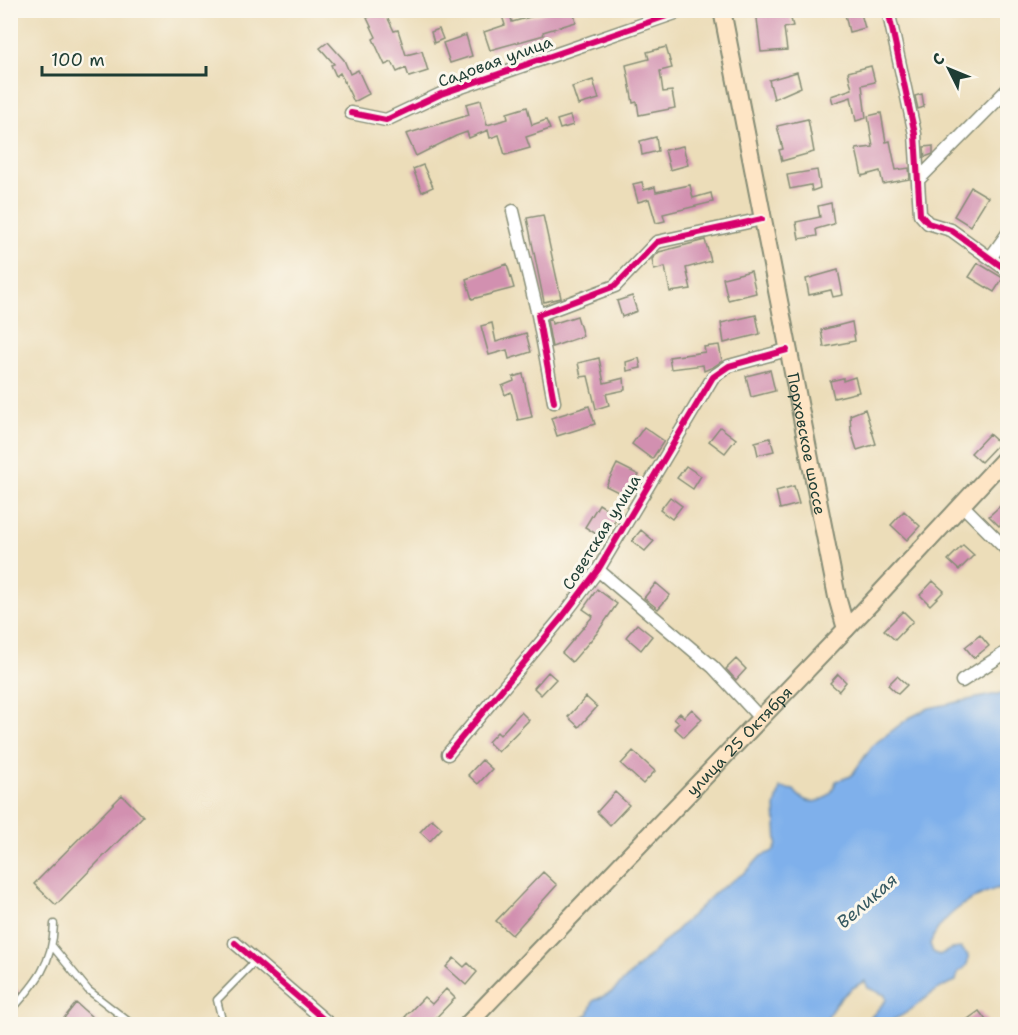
<svg xmlns="http://www.w3.org/2000/svg" width="1018" height="1035" viewBox="0 0 1018 1035" font-family="'Shantell Sans',sans-serif">
<style>
.water{fill:#7fb0eb;stroke:#4f7690;stroke-width:1.5}
.building{fill:#d290b0}
.lines{fill:none;stroke-linecap:round;stroke-linejoin:round}
.lane-casing{stroke:#868d76;stroke-width:9}
.street-casing{stroke:#868d76;stroke-width:15}
.secondary-casing{stroke:#868d76;stroke-width:20}
.lane{stroke:#fff;stroke-width:6}
.street{stroke:#fff;stroke-width:12}
.secondary{stroke:#fee5c5;stroke-width:16}
.cycleway-casing{stroke:#fbf7ec;stroke-width:10}
.cycleway{stroke:#d6006c;stroke-width:6}
.labels{text-anchor:middle;stroke-width:6;stroke-linejoin:round;paint-order:stroke}
.street-label{font-size:16px;fill:#1f3d34;stroke:#fbf7ec}
.water-label{font-size:18px;font-style:italic;fill:#375a62;stroke:#fbf7ec}
</style>
<rect width="100%" height="100%" fill="#fbf7ec"/>
<filter id="ink" filterUnits="userSpaceOnUse"><feTurbulence type="fractalNoise" baseFrequency=".0167" numOctaves="2"/><feDisplacementMap in="SourceGraphic" scale="12" xChannelSelector="R" yChannelSelector="G"/><feConvolveMatrix kernelMatrix="1 2 1 2 8 2 1 2 1" color-interpolation-filters="sRGB"/></filter>
<filter id="wash" filterUnits="userSpaceOnUse"><feTurbulence type="fractalNoise" baseFrequency=".008" numOctaves="4" result="noise"/><feDisplacementMap in="SourceGraphic" scale="24" xChannelSelector="R" yChannelSelector="G"/><feGaussianBlur stdDeviation="1.35" result="paint"/><feColorMatrix in="noise" values="0 0 0 0 0 0 0 0 0 0 0 0 0 0 0 0 0 1.4 0 .05"/><feComposite in="paint" operator="in"/></filter>
<g filter="url(#wash)">
<rect width="100%" height="100%" fill="#ecddb9"/>
<path class="water" d="M1007,692V886C977,892 941,914 930,944L933,952L939,955L952,949L961,948L968,955C969,964 966,968 958,972L956,981C918,994 911,1025 865,1024L886,1000L885,995L868,988L865,981C846,990 832,1005 825,1024H572L588,1015L593,1001L612,992L717,891L747,871L761,856L774,851L777,844L775,807L780,788L794,790C807,809 830,804 836,781L851,776L873,745L909,718L929,708Z"/>
<g id="blocks">
<path class="building" d="M384,10L394,31L398,30L406,55L422,51L428,71L409,77L406,68L397,72L392,62L385,65L373,39L376,37L367,18Z
M500,10H509L512,22L555,10H573L576,22L543,32L544,35L490,50L484,32L505,25Z
M756,10H777L778,16L789,12L793,26L784,28L787,50L761,52Z
M844,10H860L865,28L849,32Z
M439,29L443,39L434,43L431,32Z
M466,35L472,56L450,63L443,43Z
M328,42L344,60L350,74L358,70L369,94L354,102L340,73L336,76L331,65L334,64L320,48Z
M666,47L672,68L660,71L663,92L672,91L675,108L639,115L637,102L633,103L626,65L649,59L647,52Z
M871,66L875,82L862,85L866,118L856,121L851,97L833,103L831,96L852,89L848,72Z
M797,72L801,87L774,99L769,80Z
M593,80L599,99L578,105L572,87Z
M922,94L924,107L918,109L915,96Z
M481,100L487,125L508,119L507,113L527,107L532,125L546,120L550,129L526,137L530,148L505,155L499,135L490,138L488,130L469,138L467,132L456,136L416,156L406,134L469,115L466,104Z
M881,113L886,142L890,141L896,170L909,168L910,179L883,184L880,171L862,176L856,149L873,147L868,116Z
M570,116L573,125L560,129L557,120Z
M808,119L814,152L782,161L779,150L783,149L777,126Z
M656,137L658,151L642,155L640,141Z
M683,146L688,165L670,170L665,150Z
M933,146V154L925,157L924,147Z
M423,165L433,187L422,192L413,169Z
M817,170L820,188L812,191L811,185L790,189L787,175Z
M642,182L644,190L655,187L656,192L690,185L693,198L711,193L713,202L663,214L665,221L656,223L649,199L638,202L633,184Z
M971,187L988,197L970,226L954,216Z
M831,203L834,224L816,229L817,236L799,239L796,222L820,217L818,206Z
M543,215L561,298L544,302L527,218Z
M705,240L711,261L686,268L691,289L670,292L665,267L654,270L652,259L659,252Z
M978,263L1003,278L994,292L969,277Z
M507,264L514,288L472,299L466,279Z
M838,270L843,295L833,297L831,290L809,295L806,279Z
M751,271L756,293L728,300L723,278Z
M632,296L637,311L622,317L617,301Z
M756,315L760,334L724,343L721,323Z
M577,316L583,336L552,347L547,320L551,319L552,324Z
M852,322L855,341L824,347L821,330Z
M492,323L496,342L526,333L531,352L509,359L507,350L489,355L481,326Z
M719,345L722,361L713,367L704,371L703,365L671,369L669,357L705,352L704,347Z
M599,358L604,383L624,378L625,390L606,394L609,405L596,409L588,376L581,377L578,363Z
M639,358L641,368L627,371L626,362Z
M770,370L775,391L751,397L746,376Z
M523,374L532,417L518,420L511,392L505,395L502,386L514,381L513,377Z
M855,377L859,392L834,398L830,381L843,378V381Z
M589,406L595,424L557,436L551,418Z
M865,409L876,444L857,450L851,431L850,415Z
M644,427L664,441L652,459L632,444Z
M720,427L736,439L725,453L709,441Z
M989,434L999,443L981,462L971,453Z
M770,438L774,451L758,455L755,442Z
M617,464L639,475L628,497L606,486Z
M686,466L701,476L693,489L677,478Z
M794,486L799,504L780,509L776,491Z
M670,497L682,506L672,519L660,510Z
M1008,499V517L999,526L989,516Z
M599,504L618,516L604,539L585,527Z
M904,511L920,526L907,540L891,525Z
M641,530L654,541L645,551L632,541Z
M963,545L974,555L959,570L948,560Z
M933,581L944,591L930,605L920,595Z
M656,583L670,595L658,609L644,598Z
M597,589L617,604L597,633L572,662L562,653L593,616L583,609Z
M903,611L913,621L895,640L884,630Z
M637,624L652,636L641,650L626,637Z
M980,635L989,646L974,658L965,647Z
M736,659L746,669L736,680L726,669Z
M548,672L556,679L541,695L534,688Z
M838,674L846,682L839,691L830,683Z
M897,676L907,685L898,694L888,685Z
M586,697L597,707L579,727L568,717Z
M692,709L702,719L684,737L674,728L679,723L674,719L680,713L684,717Z
M521,712L529,720L498,752L488,742L497,732L500,735Z
M633,751L655,771L643,784L621,764Z
M482,760L492,769L478,784L468,775Z
M615,792L629,805L610,825L597,812Z
M122,795L143,816L56,905L34,884Z
M432,819L442,828L430,841L420,832Z
M543,872L557,885L512,935L496,921Z
M454,958L464,967L468,963L477,972L466,985L446,967Z
M10,984L20,992L10,1004Z
M446,989L455,998L430,1024H413L405,1017L424,997L432,1004Z
M76,1003L100,1024H72L64,1018Z
M979,1011L989,1024H961Z"/>
</g>
</g>
<g filter="url(#ink)">
<use href="#blocks" fill-opacity="0" stroke="#868d76" stroke-width="1.5"/>
<g class="lines">
<defs>
<path id="lane" d="M53,947L88,990L132,1024
M10,1012C36,983 53,964 54,924
M223,1024L217,1000L255,961"/>
<path id="street" d="M888,10L915,134L920,214L928,223L951,230L1008,271
M351,113L386,120L441,94L684,10
M918,180L1008,89
M513,211L538,315
M991,257L1008,233
M554,402L538,315L615,286L657,242L762,219
M961,504L1008,551
M598,570L713,667L761,719
M962,681L1008,651
M448,754L563,616L598,570L713,377L729,366L787,350
M235,943L329,1024"/>
<g id="secondary">
<path id="s1" d="M722,10L837,597L846,629"/>
<path id="s2" d="M468,1024L870,604L1008,455"/>
</g>
</defs>
<use href="#lane" class="lane-casing"/>
<use href="#street" class="street-casing"/>
<use href="#secondary" class="secondary-casing"/>
<use href="#lane" class="lane"/>
<use href="#street" class="street"/>
<use href="#secondary" class="secondary"/>
<defs>
<path id="cycleway" d="M888,10L915,134L920,214L928,223L951,230L1008,271
M351,113L386,120L441,94L684,10
M554,402L538,315L615,286L657,242L762,219
M448,754L563,616L598,570L713,377L729,366L787,350
M235,943L329,1024"/>
</defs>
<use href="#cycleway" class="cycleway-casing"/>
<use href="#cycleway" class="cycleway"/>
</g>
</g>
<g class="labels">
<g class="street-label">
<text transform="translate(495 61) rotate(-20)" y="6">Садовая улица</text>
<text dy="6" stroke="none"><textPath href="#s1" startOffset="442">Порховское шоссе</textPath></text>
<text transform="translate(601 532) rotate(-58)" y="6">Советская улица</text>
<text dy="6" stroke="none"><textPath href="#s2" startOffset="392">улица 25 Октября</textPath></text>
</g>
<g class="water-label">
<text transform="translate(867 901) rotate(-41)" y="6">Великая</text>
</g>
</g>
<rect width="1018" height="1035" fill="none" stroke="#fbf7ec" stroke-width="36"/>
<g transform="translate(949 69) rotate(313)" stroke="#fbf7ec" stroke-width="4.5" paint-order="stroke">
<path d="M0-4.5L10 22L0 15L-10 22Z" fill="#1f3d34"/>
<text y="-9" font-size="16" font-weight="bold" text-anchor="middle" fill="#1f3d34">С</text>
</g>
<path d="M42 66v9h164v-9" fill="none" stroke="#1f3d34" stroke-width="3"/>
<text x="51" y="66" font-size="18" fill="#1f3d34" stroke="#fbf7ec" stroke-width="4.5" paint-order="stroke">100 m</text>
</svg>
